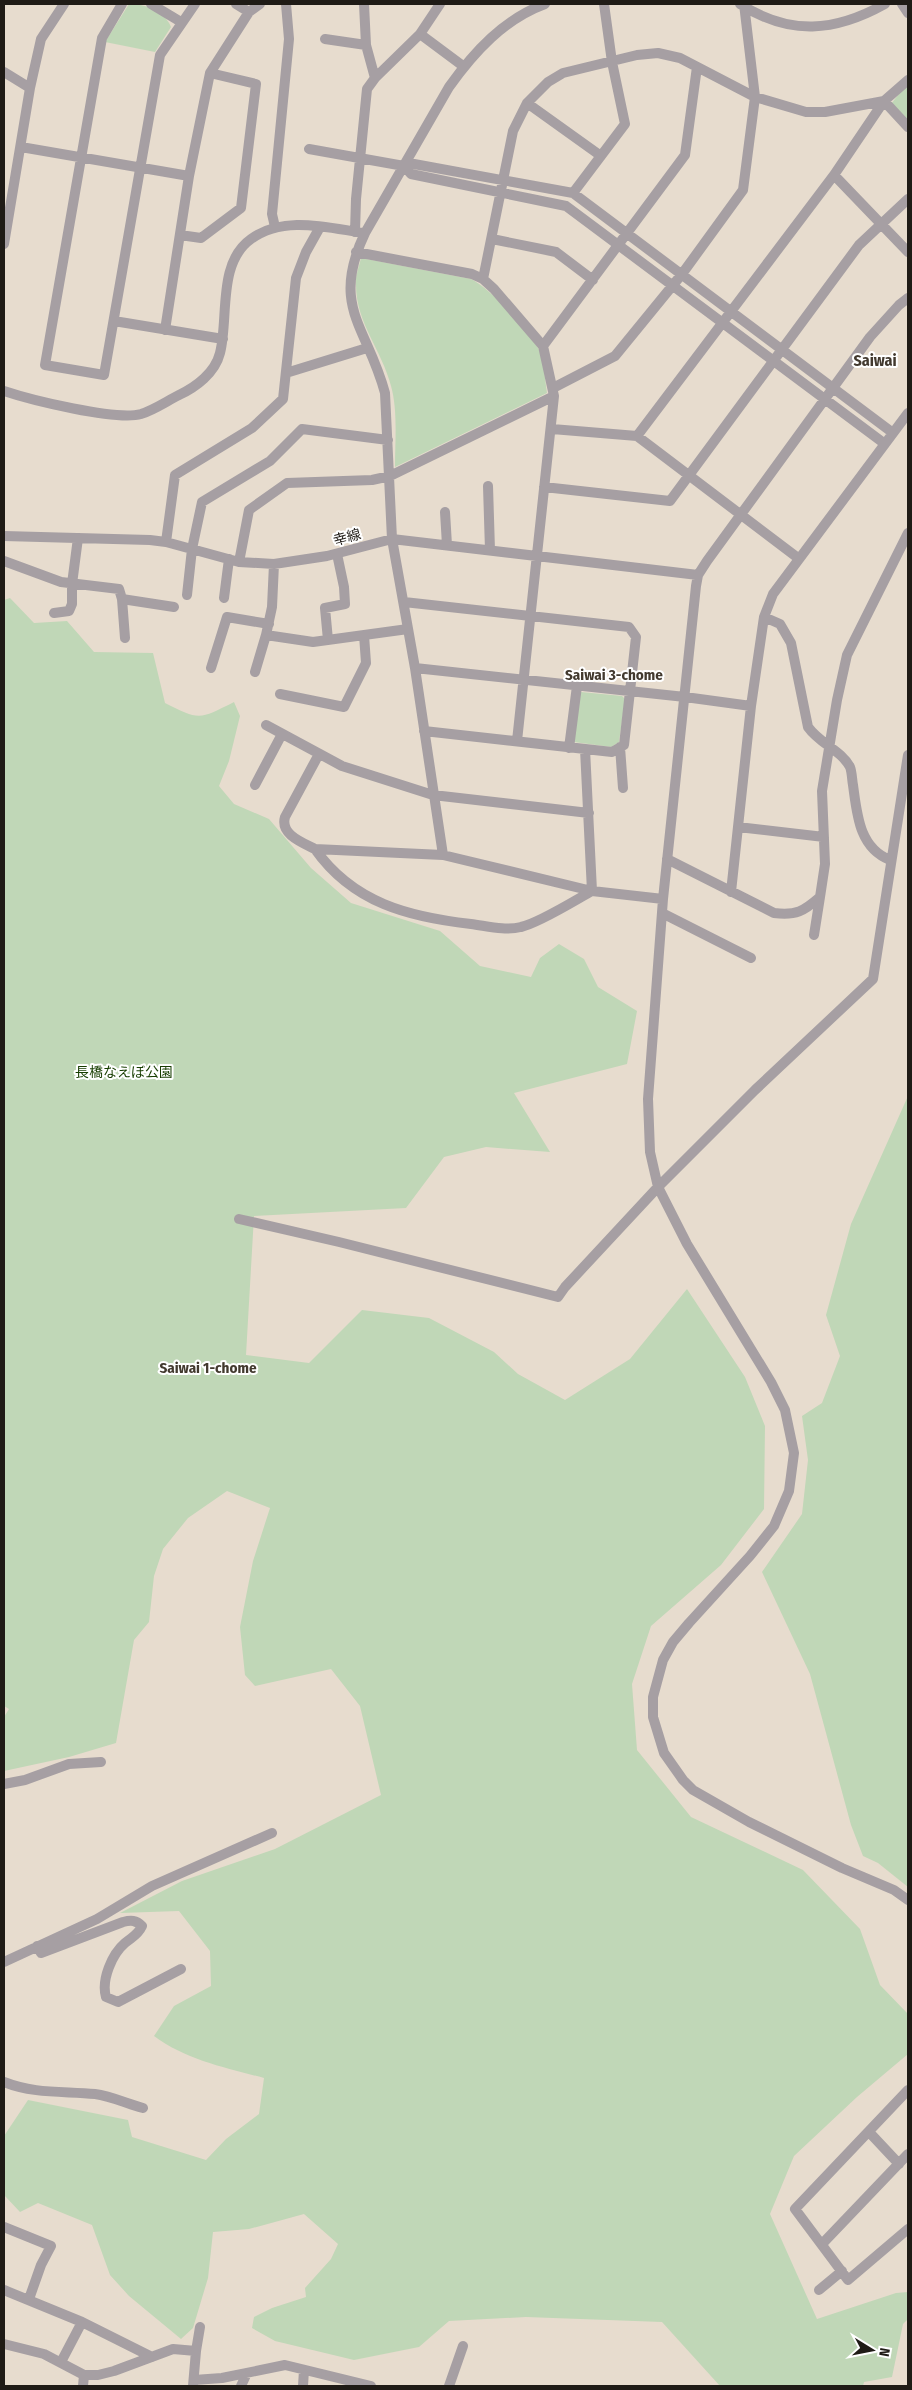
<svg xmlns="http://www.w3.org/2000/svg" width="912" height="2390" viewBox="0 0 912 2390" font-family="'Fira Sans Condensed','Noto Sans JP',sans-serif">
<style>
.green{fill:#c0d7b7}
.lines{fill:none;stroke-linecap:round;stroke-linejoin:round}
.minor{stroke:#a69fa3;stroke-width:10}
.labels{text-anchor:middle;stroke-width:4;stroke-linejoin:round;paint-order:stroke}
.street-label{font-size:14px;fill:#1f1b16;stroke:#fff}
.park-label{font-size:14px;fill:#173d00;stroke:#fff}
.neighbourhood-label{font-size:15px;font-weight:bold;fill:#42392e;stroke:#fff}
.quarter-label{font-size:16px;font-weight:bold;fill:#42392e;stroke:#fff}
</style>
<rect width="100%" height="100%" fill="#e7dcce"/>
<path class="green" d="M129,4C145,4 165,11 171,27L155,52L105,42Z
M908,86V122L891,104L902,90Z
M361,258L471,279C490,288 527,329 538,348C544,359 545,380 547,393L395,467C395,441 398,411 391,386C382,350 356,323 356,285C355,276 359,267 361,258Z
M10,598L34,623L67,621L94,652L153,653L165,703C200,721 200,719 234,702L240,716L229,761L219,786L234,804L269,819L311,868L351,903L440,931L480,966L531,977L540,958L559,944L584,959L598,987L637,1011L627,1064L514,1093L550,1152L486,1147L444,1157L406,1208L254,1216L246,1355L309,1363L362,1310L429,1318L494,1352L518,1374L565,1400L630,1359L687,1289L745,1377L765,1426L764,1509L721,1565L651,1626L632,1684L637,1750L691,1817L803,1870L860,1929L880,1985L908,2014V2054L857,2097L794,2156L770,2214L817,2319L896,2293L908,2292V2319L903,2324L892,2377L864,2382L863,2386H720L662,2322L526,2317L449,2321L419,2347L354,2360L275,2341L252,2328L254,2317L272,2308L306,2297L305,2288L331,2259L338,2244L304,2214L249,2229L213,2232L208,2278L193,2328L181,2339L129,2296L110,2275L92,2225L38,2203L20,2212L4,2195V2136L28,2100L128,2120L132,2137L206,2160L226,2139L259,2114L264,2078C227,2068 186,2060 154,2036L174,2006L211,1986L210,1951L179,1911L120,1913L182,1881L275,1849L381,1795L360,1706L331,1669L255,1686L245,1675L240,1627L253,1561L270,1508L227,1491L188,1518L163,1549L154,1576L149,1622L134,1640L116,1743L69,1757L4,1771V1717L9,1709L4,1706V600Z
M581,692L622,696L625,699L619,742L611,747L574,742L579,695Z
M908,1096V1887L878,1863L863,1856L851,1825L810,1674L762,1572L802,1514L808,1460L802,1416L822,1403L840,1356L826,1315L851,1224Z"/>
<g class="lines">
<path class="minor" d="M122,4L102,38L45,365L104,375L160,55L195,4
M151,4L181,22
M236,4L249,12
M364,4L366,45L375,78
M740,4C790,36 835,32 885,4
M902,4L908,13
M420,34L463,66
M325,39L366,45
M4,72L30,88
M527,103L601,156
M21,147L189,176
M309,149L404,166L414,164L573,193L893,433
M404,166L411,174L566,206L885,444
M834,175L908,252
M573,193L625,124L612,62L604,4
M275,227L272,214L289,39L286,4
M355,232L356,199L367,89L375,78L420,34L440,4
M180,235L201,238L241,208L256,84L210,73
M492,239L556,252L593,280
M4,244L30,88L41,39L64,4
M356,252L472,274L483,279L494,289L543,346L554,396L517,741
M483,279L513,131L527,103L548,82L563,73L637,55L658,53L680,58L755,97L806,112H825L884,101L908,127
M908,298L899,305L870,337L707,561L698,575L696,586L663,899L648,1099L650,1152L658,1187L687,1244L771,1382L785,1410L794,1453L789,1491L774,1526L750,1556L689,1623L673,1642L663,1660L653,1697V1717L664,1753L683,1780L693,1790L749,1822L842,1868L894,1890L908,1900
M114,321L223,339
M165,330L189,176L210,73L249,12L260,4
M543,346L685,155L697,67
M286,373L367,348
M553,388L615,356L682,274L743,190L755,97L744,4
M4,391C31,400 116,421 141,414C154,410 167,401 179,395C196,387 215,373 220,353C229,318 217,263 251,239C284,215 328,228 365,233
M552,429L637,436L798,558
M637,436L834,175L884,101L908,80
M488,486L490,550
M544,487L670,501L859,245L908,199
M445,512L447,545
M4,536L150,540L166,542L239,562L274,564L327,556L392,539L698,575
M166,542L175,475L252,428L283,399L296,278L306,252L320,227
M4,561L61,582L119,589L122,599L125,638
M239,562L249,510L287,483L372,480L390,476L554,396
M274,564L272,607L266,635L313,642L408,629
M187,595L192,549L202,502L270,461L302,429L388,440
M224,598L229,559
M122,599L174,607
M404,602L629,627L636,637L624,745L612,752L424,731
M54,613L69,611L72,604V584L78,538
M764,617L780,624L791,643L808,727C820,744 841,750 850,767C852,772 852,780 853,785C857,814 859,848 890,860
M328,640L325,608L345,604L344,587L337,554
M211,668L227,617L269,624
M415,668L685,697L751,706
M255,672L266,635
M280,694L344,707L366,663L364,635
M266,725L342,766L433,795L589,813
M620,747L623,788
M569,748L577,686
M319,754L285,817C280,834 301,842 315,849L443,855L592,891L663,899
M255,785L282,734
M738,827L824,837
M315,849C353,903 409,917 471,924C487,926 505,931 521,927C539,923 574,901 592,891L585,749
M443,855L415,668L392,539L385,393C367,326 330,307 365,233L449,87C474,52 504,19 545,4
M667,859L774,913C796,916 804,911 820,897L825,864L822,791L837,700L847,655L908,533
M731,892L751,706L764,617L773,594L908,413
M662,913L751,958
M814,935L820,897
M239,1219L339,1242L558,1297L565,1287L658,1187L755,1090L873,979L908,755
M4,1784L25,1780L69,1764L101,1762
M37,1946L41,1953L123,1922C131,1920 136,1920 142,1926C138,1935 132,1937 125,1943C112,1954 101,1980 106,1997L118,2002L181,1969
M4,1962L97,1919L152,1886L272,1833
M4,2082C34,2094 64,2091 95,2094C111,2096 128,2104 143,2108
M908,2090L795,2209L848,2280L908,2229
M869,2132L899,2164
M4,2227L51,2246L41,2265L29,2299
M823,2243L908,2154
M4,2290L82,2322L152,2357
M819,2290L842,2271
M4,2344L44,2354L84,2375H98L114,2371L173,2349L196,2351L193,2386
M196,2351L200,2327
M61,2362L82,2322
M194,2380L222,2378L285,2365L371,2386
M83,2386L84,2375
M241,2386L247,2373
M303,2386L304,2370
M449,2386L463,2346"/>
</g>
<g class="labels">
<g class="street-label">
<text transform="translate(347 537) rotate(-15)" y="5">幸線</text>
</g>
<g class="park-label">
<text x="124" y="1077">長橋なえぼ公園</text>
</g>
<g class="neighbourhood-label">
<text x="614" y="680">Saiwai 3-chome</text>
<text x="208" y="1373">Saiwai 1-chome</text>
</g>
<g class="quarter-label">
<text x="875" y="366">Saiwai</text>
</g>
</g>
<rect width="912" height="2390" fill="none" stroke="#1f1b16" stroke-width="10"/>
<g transform="translate(872 2350) rotate(100)" stroke="#ffffff" stroke-width="4" paint-order="stroke">
<path d="M0-4L9 19L0 12L-9 19Z" fill="#1f1b16"/>
<text y="-8" font-size="14" font-weight="bold" text-anchor="middle" fill="#1f1b16">N</text>
</g>
</svg>
